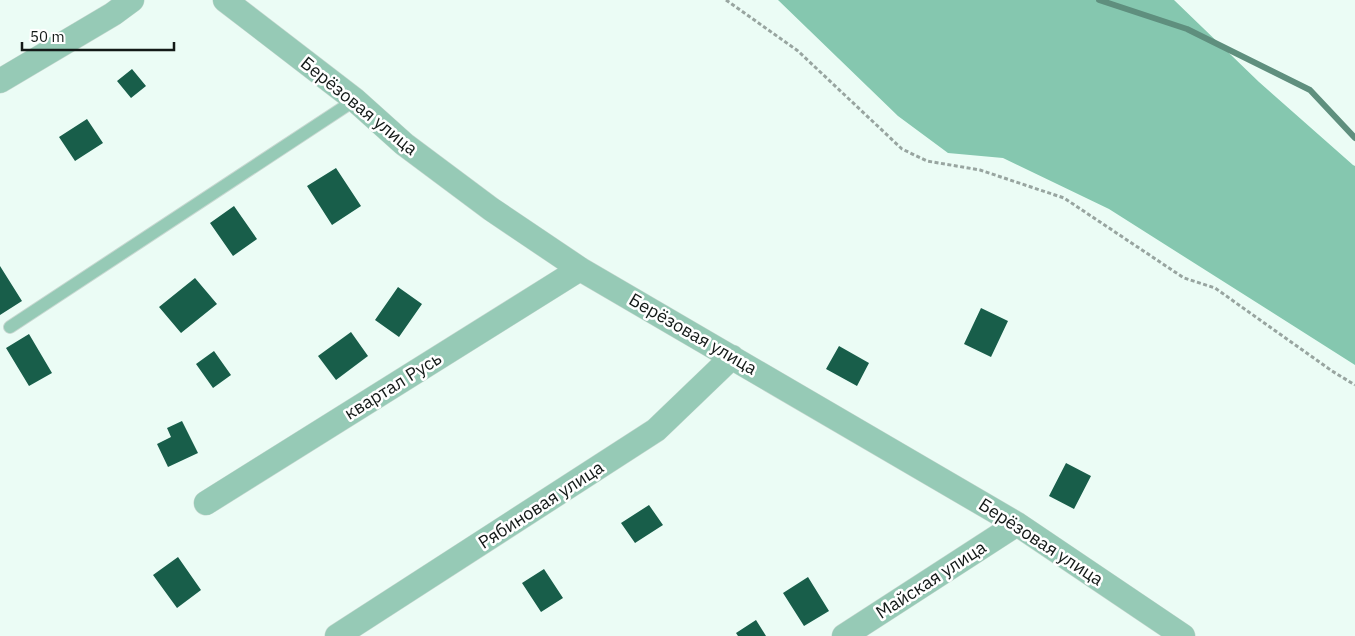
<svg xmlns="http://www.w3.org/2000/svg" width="1355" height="636" viewBox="0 0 1355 636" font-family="'IBM Plex Sans',sans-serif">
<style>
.forest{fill:#85c7af}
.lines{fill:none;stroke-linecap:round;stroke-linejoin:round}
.stream{stroke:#5f8f7e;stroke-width:6}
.building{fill:#185e4a}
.lane-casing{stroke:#c8d8d1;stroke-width:14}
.street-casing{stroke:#c8d8d1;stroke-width:25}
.path{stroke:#98a5a0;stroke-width:3;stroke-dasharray:4 2.5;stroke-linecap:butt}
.lane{stroke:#96cab6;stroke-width:12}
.street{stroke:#96cab6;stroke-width:24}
.labels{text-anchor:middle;stroke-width:5;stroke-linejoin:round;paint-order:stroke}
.street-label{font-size:18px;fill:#131917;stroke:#fff}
</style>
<rect width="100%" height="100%" fill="#ebfcf5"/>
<path class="forest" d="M778,0H1174L1259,82L1353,165L1355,166V365L1109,209L1003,158L948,153L898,116Z"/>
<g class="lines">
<path class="stream" d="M1099,0L1187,29L1310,90L1355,138"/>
</g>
<path class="building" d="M132,69L146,86L131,98L117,81Z
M87,119L103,143L75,161L59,137Z
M336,168L361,206L332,225L307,186Z
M234,206L257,239L233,256L210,223Z
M0,266L22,301L0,315Z
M195,278L217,304L181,333L159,307Z
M398,287L422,304L399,337L375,320Z
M981,308L1008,321L991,357L964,344Z
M351,332L368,356L336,380L318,356Z
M29,334L52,373L29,386L6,348Z
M839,346L869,363L857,386L826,369Z
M214,351L231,375L213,388L196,364Z
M182,421L198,453L168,467L157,444L171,437L167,428Z
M1066,463L1091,476L1074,509L1049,496Z
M649,505L663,525L635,543L621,523Z
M178,557L201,590L177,608L153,575Z
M544,569L563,598L541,612L522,583Z
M808,577L829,611L804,626L783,593Z
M756,620L766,636H738L736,633Z"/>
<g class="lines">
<defs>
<path id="lane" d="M10,327L355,100"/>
<path id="street" d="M225,0L355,100L404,144L491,209L580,269L1017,524L1183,636
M0,81L113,14L132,0
M206,503L580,269
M337,636L656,430L732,357
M844,636L1017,524"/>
</defs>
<use href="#lane" class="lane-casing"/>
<use href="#street" class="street-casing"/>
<path class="path" d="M726,0L798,51L902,149L927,161L980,170L1064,198L1184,278L1215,288L1332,371L1355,385"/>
<use href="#lane" class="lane"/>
<use href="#street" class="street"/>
</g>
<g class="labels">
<g class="street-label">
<text transform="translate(359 106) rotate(39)" y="6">Берёзовая улица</text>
<text transform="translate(693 334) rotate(30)" y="6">Берёзовая улица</text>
<text transform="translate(393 386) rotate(-32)" y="6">квартал Русь</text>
<text transform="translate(541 505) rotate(-33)" y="6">Рябиновая улица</text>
<text transform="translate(1041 542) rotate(33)" y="6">Берёзовая улица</text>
<text transform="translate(931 580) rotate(-33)" y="6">Майская улица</text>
</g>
</g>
<path d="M22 42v8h152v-8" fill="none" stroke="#131917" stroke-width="2.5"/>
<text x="30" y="42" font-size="15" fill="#131917" stroke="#ffffff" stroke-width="4" paint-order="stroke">50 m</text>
</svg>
